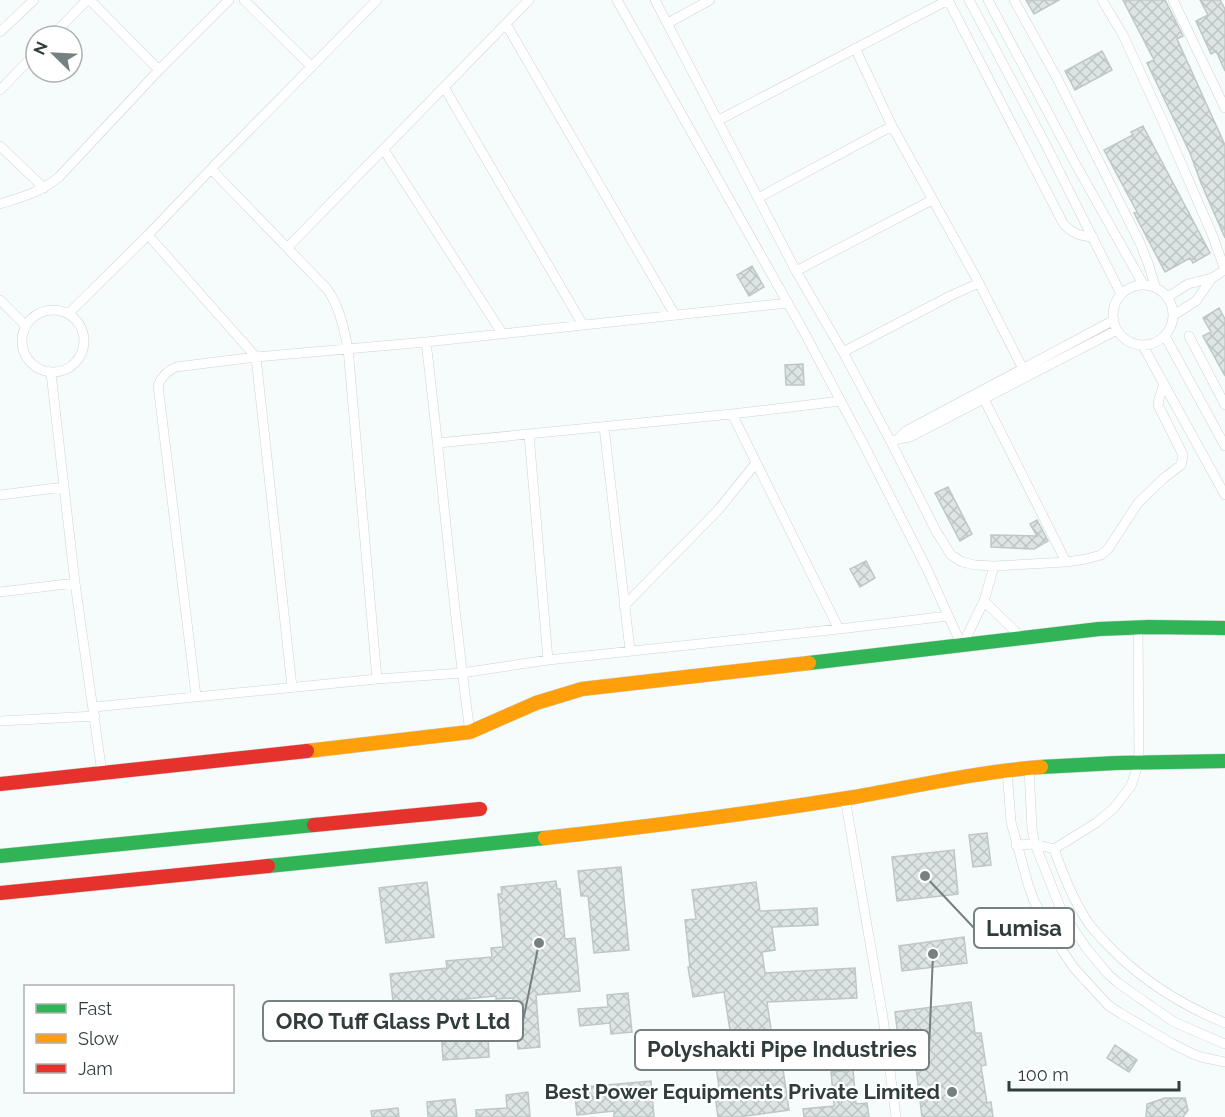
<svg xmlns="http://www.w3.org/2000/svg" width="1225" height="1117" viewBox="0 0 1225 1117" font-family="Raleway,sans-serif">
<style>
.building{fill:url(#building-cross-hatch);stroke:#bec7c7;stroke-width:1.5}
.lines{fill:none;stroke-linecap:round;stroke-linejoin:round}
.street-casing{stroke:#ccd5d4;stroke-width:10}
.fast-casing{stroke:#ccd5d4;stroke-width:15}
.slow-casing{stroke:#ccd5d4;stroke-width:15}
.jam-casing{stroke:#ccd5d4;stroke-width:15}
.street{stroke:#fefffe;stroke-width:9}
.fast{stroke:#30b455;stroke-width:14}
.slow{stroke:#ff9f0a;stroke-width:14}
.jam{stroke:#e5322d;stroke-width:14}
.poi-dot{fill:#768080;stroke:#fff;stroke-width:2}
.labels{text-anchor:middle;stroke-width:4.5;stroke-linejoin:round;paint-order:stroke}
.poi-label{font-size:21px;font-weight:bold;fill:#313d3d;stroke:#fff;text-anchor:end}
.leader{fill:none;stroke:#768080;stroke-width:2}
.callout-dot{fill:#768080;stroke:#fff;stroke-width:2}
.callout{fill:#fff;stroke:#768080;stroke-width:2}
.callout-label{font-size:22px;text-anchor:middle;font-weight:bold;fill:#313d3d}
</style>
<defs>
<pattern id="building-cross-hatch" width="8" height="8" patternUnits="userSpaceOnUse" patternTransform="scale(1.5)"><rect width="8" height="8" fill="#dce5e4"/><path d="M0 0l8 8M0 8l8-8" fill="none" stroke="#bdc5c4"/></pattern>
</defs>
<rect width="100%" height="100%" fill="#f5fcfb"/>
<path class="building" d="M1026,0H1059L1034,14Z
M1123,0H1165L1183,36L1177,39L1225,145V238L1201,183L1190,153L1147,63L1154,60Z
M1200,0H1220L1225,9V71L1216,51L1211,54L1196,21L1208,15Z
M1102,51L1112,70L1075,90L1065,71Z
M1143,126L1210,253L1193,263L1190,258L1165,272L1134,213L1137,212L1104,150L1133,135L1131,132Z
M752,266L764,287L749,296L737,275Z
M1219,308L1225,319V376L1203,336L1211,332L1203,318Z
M803,364L804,385H786L785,365Z
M948,487L972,534L960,541L935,493Z
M1037,520L1048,541L1034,549L991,547V535L1037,536L1030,524Z
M866,561L875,578L860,587L850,569Z
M987,833L991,865L973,867L969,835Z
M954,850L958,894L897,901L892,857Z
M621,867L629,950L594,953L588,896H581L578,871Z
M556,881L557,889H560L565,939L575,938L580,991L536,995L540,1047L518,1049L513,998L496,999V996L407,1005L408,1018L395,1020L390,974L447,968L446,961L492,957L491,948L503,947L498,894H502L501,887Z
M427,882L434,937L386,943L379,888Z
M756,882L760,911L817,908L818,925L772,927L775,950L762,952L765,973L855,968L857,998L767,1002L772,1036L778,1035L789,1110L739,1117H718L714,1088L719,1087L713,1046L732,1043L724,992L693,997L688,967H690L685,920L696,919L692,890Z
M964,937L967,963L902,971L899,946Z
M628,993L632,1032L611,1034L610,1023L580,1026L578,1009L608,1007L607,995Z
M971,1002L975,1033H981L986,1065L981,1066L987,1103L991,1102L993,1117H922L912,1034L898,1036L895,1012Z
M487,1015L489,1057L443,1060L441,1027L465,1025V1016Z
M1115,1045L1137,1060L1129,1072L1107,1058Z
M853,1070L856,1104L867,1103L869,1117H804L803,1109L834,1106L831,1072Z
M651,1081L654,1117H614V1111L577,1115L574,1088Z
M528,1092L530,1117H476V1110L507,1108L506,1095Z
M1165,1098H1185L1188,1110L1183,1117H1146L1147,1104Z
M455,1099L457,1117H428L427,1102Z
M398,1108L399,1117H372L371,1111Z"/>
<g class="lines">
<defs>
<path id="street" d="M90,0L159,70
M244,0L311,66
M617,0L803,330L864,445L927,569L962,646
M655,0L796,271L843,352L891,442L936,531L951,555L962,562L975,565L994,566L1066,562L1086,559L1101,555L1108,549L1138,503L1164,478L1181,465L1183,455L1158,405L1159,399L1164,384
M969,0L1045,143L1121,294
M988,0L1075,163L1143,284
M1014,0L1057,78L1140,243L1148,263L1155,286
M1102,0L1123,35L1164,124L1212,234L1225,270
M1173,0L1225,108
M668,23L710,0
M506,24L675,315
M0,32L34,0
M52,36L87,0
M855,48L892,126L979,283L1023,369
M444,87L583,325
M0,90L36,53
M719,120L948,0L1063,223C1071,233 1080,236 1093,237
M0,146L44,188
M384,150L502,333
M211,169L327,289C340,308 343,326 348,348L377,679
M758,198L892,126
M0,204C22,197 41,192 59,177L159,70L229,0
M148,235L256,357L292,687
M288,247L529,0
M796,271L932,200
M1113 315a30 30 0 1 1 60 0a30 30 0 1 1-60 0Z
M1168,297L1188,284L1212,278L1225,270
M0,300L25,325
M22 341a31 31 0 1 1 62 0a31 31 0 1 1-62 0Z
M69,313L148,235L211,169L377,0
M1174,315L1196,301L1212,278
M1165,336L1225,446
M1189,336L1225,405
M426,342C442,472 452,602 470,732
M1143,346L1225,495
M843,352L952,295L979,283
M51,373L64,487
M984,399L1066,562
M604,427L630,650
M529,434L548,660
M898,439L910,437L1117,330
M891,442L898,439L906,431L1114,320
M438,443L732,414L841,401
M0,495L64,487L75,583L102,773
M0,592L75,583
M984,601L1023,639
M624,606L719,509L756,463
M839,629L948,616
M962,646L984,601L994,566
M196,696L158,385C162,376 167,371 176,367L256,357L426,342L788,303
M94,707L377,679L462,673L548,660L839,629L732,414
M0,721L95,716
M1029,768L1032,829L1035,844L1062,912L1087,949L1108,974L1118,983L1164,1015L1174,1022L1225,1044
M1007,770L1011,822L1028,884L1034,901L1063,952L1075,969L1108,1005L1120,1013L1173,1044L1193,1054L1201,1057L1225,1062
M845,798L883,1018L896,1117
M1016,845L1035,844L1054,849C1062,872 1071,895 1084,916C1089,926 1097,933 1104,941C1138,978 1179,1004 1225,1023
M1054,849L1096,823L1114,808L1131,786L1139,762L1138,626"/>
<path id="fast" d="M809,663L1099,629L1149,627L1225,628
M1041,767L1116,763L1225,761
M0,856L314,825
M268,866L545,838"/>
<path id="slow" d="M307,751L470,732L536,703L582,689L809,663
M545,838C646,827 747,814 848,798C912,787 976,772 1041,767"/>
<path id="jam" d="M0,784L307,751
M314,825L480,809
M0,893L268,866"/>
</defs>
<use href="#street" class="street-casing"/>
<use href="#fast" class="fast-casing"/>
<use href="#slow" class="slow-casing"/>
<use href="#jam" class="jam-casing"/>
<use href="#street" class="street"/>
<use href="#fast" class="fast"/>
<use href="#slow" class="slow"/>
<use href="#jam" class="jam"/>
</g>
<circle class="poi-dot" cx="952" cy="1092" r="6"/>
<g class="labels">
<g class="poi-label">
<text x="940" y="1099">Best Power Equipments Private Limited</text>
</g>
</g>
<path class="leader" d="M925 876L974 928M539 943L523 1021M933 954L929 1050"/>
<g class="callout-dot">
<circle cx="925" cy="876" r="6"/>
<circle cx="539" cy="943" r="6"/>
<circle cx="933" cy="954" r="6"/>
</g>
<g class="callout">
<rect x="974" y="908" width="100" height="40" rx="6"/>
<rect x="263" y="1001" width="260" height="40" rx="6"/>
<rect x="635" y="1030" width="294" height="40" rx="6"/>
</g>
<g class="callout-label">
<text x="1024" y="936">Lumisa</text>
<text x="393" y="1029">ORO Tuff Glass Pvt Ltd</text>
<text x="782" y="1057">Polyshakti Pipe Industries</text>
</g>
<rect x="24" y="985" width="210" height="108" fill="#ffffff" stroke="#adb1b1" stroke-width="1.5"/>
<rect x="36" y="1004" width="30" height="9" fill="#30b455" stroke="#adb1b1" stroke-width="1.5"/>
<text x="78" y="1015" font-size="18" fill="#313d3d">Fast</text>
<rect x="36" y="1034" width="30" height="9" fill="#ff9f0a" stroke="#adb1b1" stroke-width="1.5"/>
<text x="78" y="1045" font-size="18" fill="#313d3d">Slow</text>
<rect x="36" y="1064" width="30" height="9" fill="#e5322d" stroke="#adb1b1" stroke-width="1.5"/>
<text x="78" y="1075" font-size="18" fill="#313d3d">Jam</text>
<g transform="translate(54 54) rotate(294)"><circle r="28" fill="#ffffff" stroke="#adb1b1" stroke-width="1.5"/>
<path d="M0-4.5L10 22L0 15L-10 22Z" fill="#768080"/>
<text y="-9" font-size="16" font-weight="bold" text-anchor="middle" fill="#313d3d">N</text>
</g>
<path d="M1009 1081v9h170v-9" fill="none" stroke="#313d3d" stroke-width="3"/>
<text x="1018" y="1081" font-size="18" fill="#313d3d" stroke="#ffffff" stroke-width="4.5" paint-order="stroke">100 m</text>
</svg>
